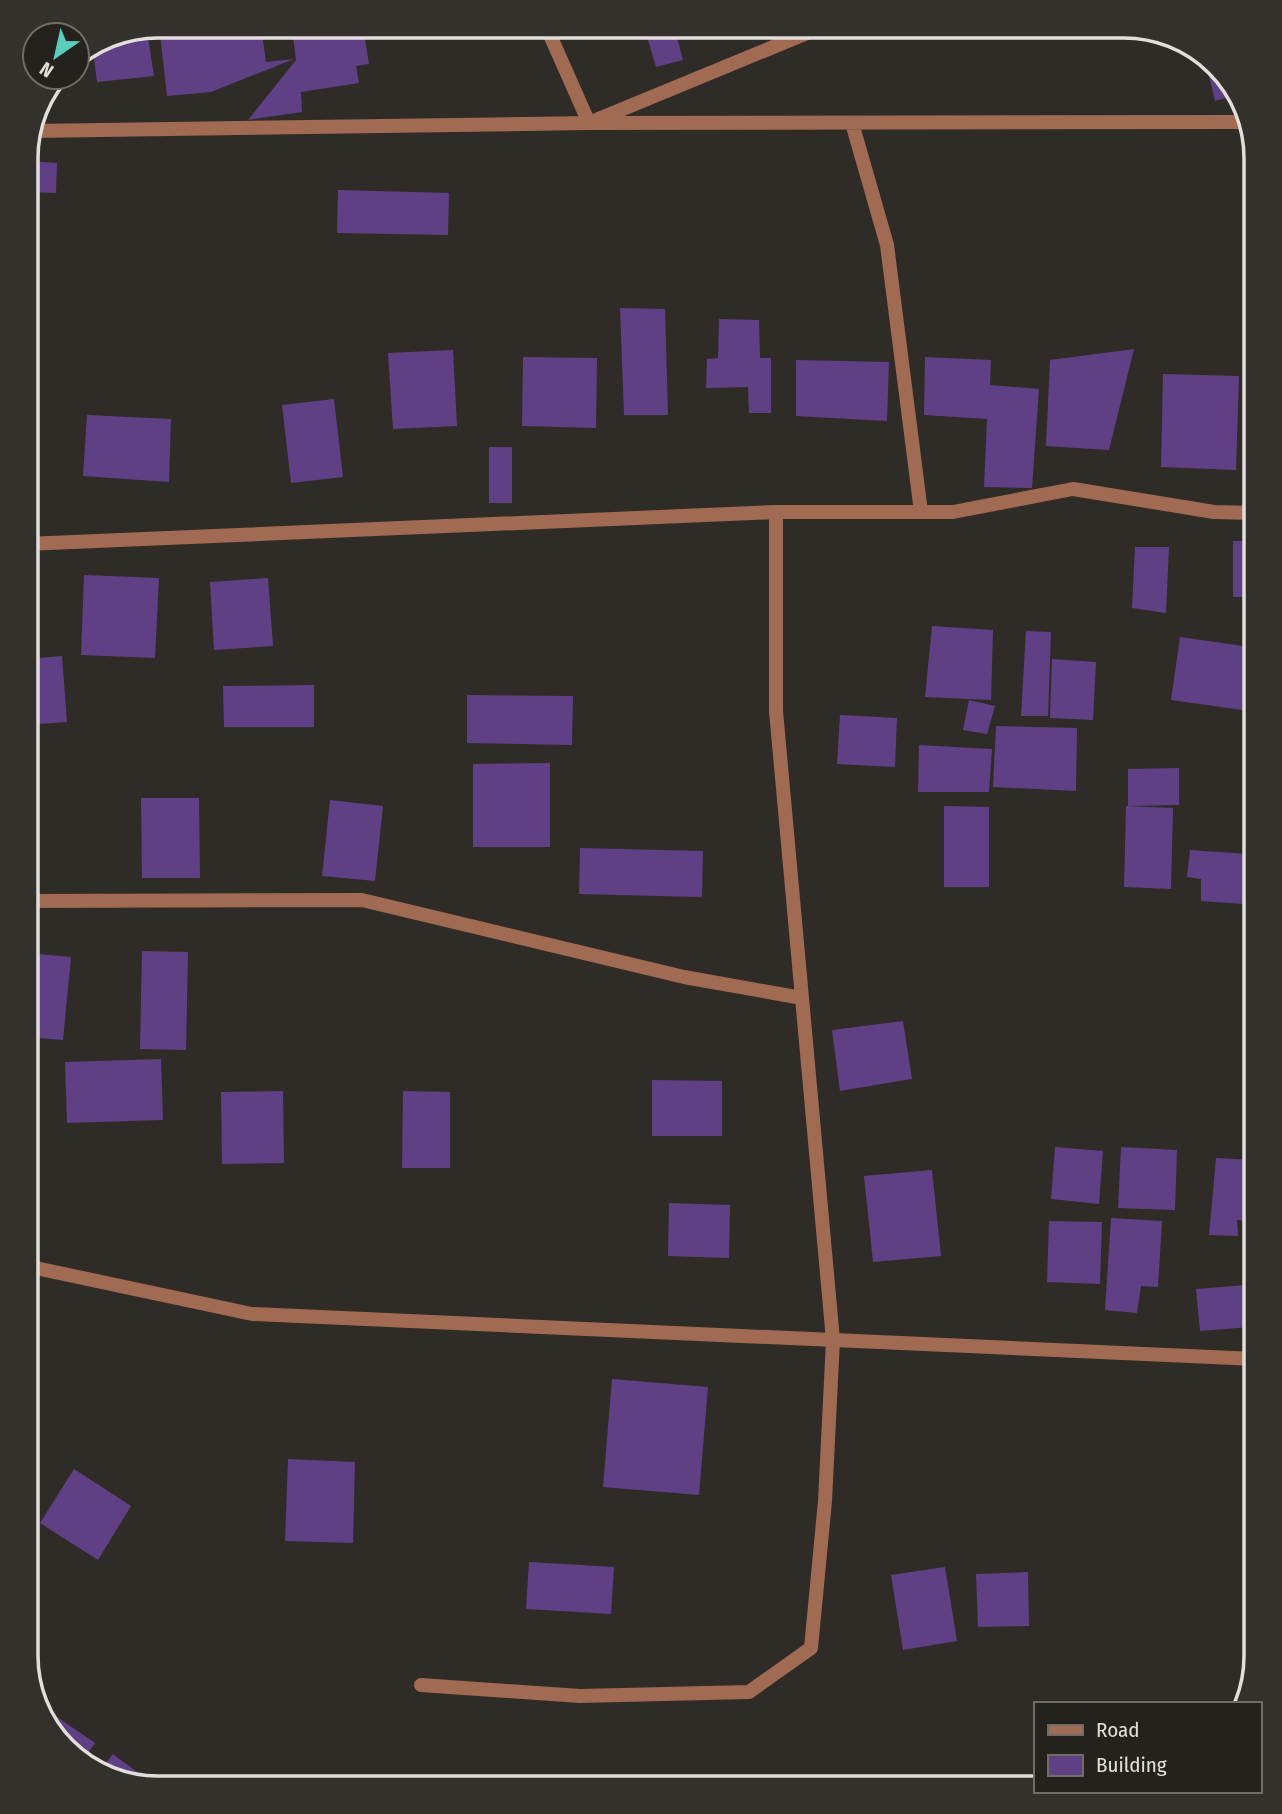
<svg xmlns="http://www.w3.org/2000/svg" width="1282" height="1814" viewBox="0 0 1282 1814" font-family="'Fira Sans Condensed',sans-serif">
<style>
.building{fill:#604085}
.lines{fill:none;stroke-linecap:round;stroke-linejoin:round}
.street{stroke:#a16a53;stroke-width:14}
.rim{fill:none;stroke:#e1dedb;stroke-width:3.5}
</style>
<rect width="100%" height="100%" fill="#2f2b27"/>
<path class="building" d="M159,26H261L266,62L294,59L211,92L167,96Z
M363,26L369,64L356,66L359,83L301,92L302,112L248,120L296,60L292,27Z
M644,26H674L683,60L656,67Z
M147,31L154,76L97,82L93,51Z
M1205,60L1238,92V95L1215,101Z
M27,161L57,163L56,193L27,192Z
M338,190L449,193L448,235L337,233Z
M620,308L665,309L668,415H624Z
M719,319L759,320L760,358H771V413H749L748,387L706,388L707,359L718,358Z
M1134,349L1109,450L1046,446L1050,360Z
M453,350L457,426L393,429L388,353Z
M523,357L597,358L596,428L522,426Z
M925,357L991,360L990,385L1039,389L1032,488L984,487L987,419L924,415Z
M796,360L889,362L887,421L796,416Z
M1163,374L1239,376L1236,470L1161,467Z
M334,399L343,477L291,483L282,405Z
M87,415L171,419L169,482L83,476Z
M27,416L34,417L28,455H27Z
M489,447H512V503H489Z
M1252,447H1256V493L1247,492Z
M1233,541H1256V597H1233Z
M1135,547H1169L1166,613L1132,608Z
M84,575L159,578L155,658L81,655Z
M268,578L273,646L214,650L210,582Z
M932,626L993,630L991,700L925,697Z
M1026,631L1051,632L1048,716H1021Z
M1180,637L1250,647L1242,710L1171,700Z
M62,656L67,722L26,725V659Z
M1052,659L1096,662L1093,720L1050,718Z
M314,685V727H224L223,686Z
M467,695L573,696L572,745L467,743Z
M969,700L995,706L987,734L963,730Z
M840,715L897,718L895,767L837,764Z
M996,726L1077,728L1076,791L993,787Z
M919,745L992,749L989,792H918Z
M550,763V847H473V764Z
M1179,768V805L1128,806V769Z
M141,798H199L200,878H142Z
M330,800L383,806L375,881L322,876Z
M944,806L989,807V887H944Z
M1126,806L1173,808L1171,889L1124,887Z
M580,848L703,851L702,897L579,894Z
M1190,850L1248,854L1244,904L1201,901V879L1187,877Z
M142,951L188,952L186,1050L140,1049Z
M26,953L71,957L63,1040L26,1037Z
M903,1021L912,1079L840,1091L832,1030Z
M161,1059L163,1120L67,1123L65,1062Z
M652,1080L722,1081V1136H652Z
M283,1091L284,1163L222,1164L221,1092Z
M403,1091L450,1092V1168H402Z
M1055,1147L1103,1151L1099,1204L1051,1199Z
M1121,1147L1177,1150L1175,1210L1118,1208Z
M1216,1158L1256,1160V1222L1237,1220L1238,1236L1209,1235Z
M932,1170L941,1256L873,1262L864,1176Z
M26,1174H34L33,1234H26Z
M669,1203L730,1205L729,1258L668,1256Z
M1111,1218L1162,1221L1158,1287L1141,1286L1137,1313L1105,1310Z
M1049,1221L1102,1222L1100,1284L1047,1282Z
M1246,1285L1250,1327L1200,1331L1196,1289Z
M612,1379L708,1387L699,1495L603,1487Z
M1248,1432H1256V1506H1249Z
M288,1459L355,1462L353,1543L285,1541Z
M74,1469L131,1506L98,1560L40,1523Z
M529,1562L614,1567L611,1614L526,1609Z
M945,1567L957,1641L903,1650L891,1575Z
M1028,1572L1029,1626L978,1627L976,1574Z
M1241,1690L1246,1691L1243,1704H1240Z
M47,1710L95,1743L83,1760L44,1722L43,1716Z
M113,1754L157,1787L99,1772Z"/>
<g class="lines">
<path class="street" d="M546,26L589,123L824,26
M852,123L887,245L921,512
M32,131L589,123L1246,122
M26,544L776,512H953L1073,489L1214,512L1256,513
M26,901L362,900L684,977L802,998
M26,1266L252,1314L1256,1359
M421,1685L580,1696L749,1692L811,1648L825,1501L833,1340L776,711V512"/>
</g>
<path d="M0 0H1282V1814H0ZM158 38H1124A120 120 0 0 1 1244 158V1656A120 120 0 0 1 1124 1776H158A120 120 0 0 1 38 1656V158A120 120 0 0 1 158 38Z" fill="#34312c" fill-rule="evenodd"/>
<path class="rim" d="M158 38H1124A120 120 0 0 1 1244 158V1656A120 120 0 0 1 1124 1776H158A120 120 0 0 1 38 1656V158A120 120 0 0 1 158 38Z"/>
<rect x="1034" y="1702" width="228" height="91" fill="#25221d" stroke="#706d69" stroke-width="2"/>
<rect x="1048" y="1725" width="35" height="10" fill="#a16a53" stroke="#706d69" stroke-width="2"/>
<text x="1096" y="1737" font-size="21" fill="#e1dedb">Road</text>
<rect x="1048" y="1755" width="35" height="21" fill="#604085" stroke="#706d69" stroke-width="2"/>
<text x="1096" y="1772" font-size="21" fill="#e1dedb">Building</text>
<g transform="translate(56 56) rotate(214)"><circle r="33" fill="#25221d" stroke="#706d69" stroke-width="2"/>
<path d="M0-5L12 26L0 18L-12 26Z" fill="#5acebd"/>
<text y="-10" font-size="19" font-weight="bold" text-anchor="middle" fill="#e1dedb">N</text>
</g>
</svg>
